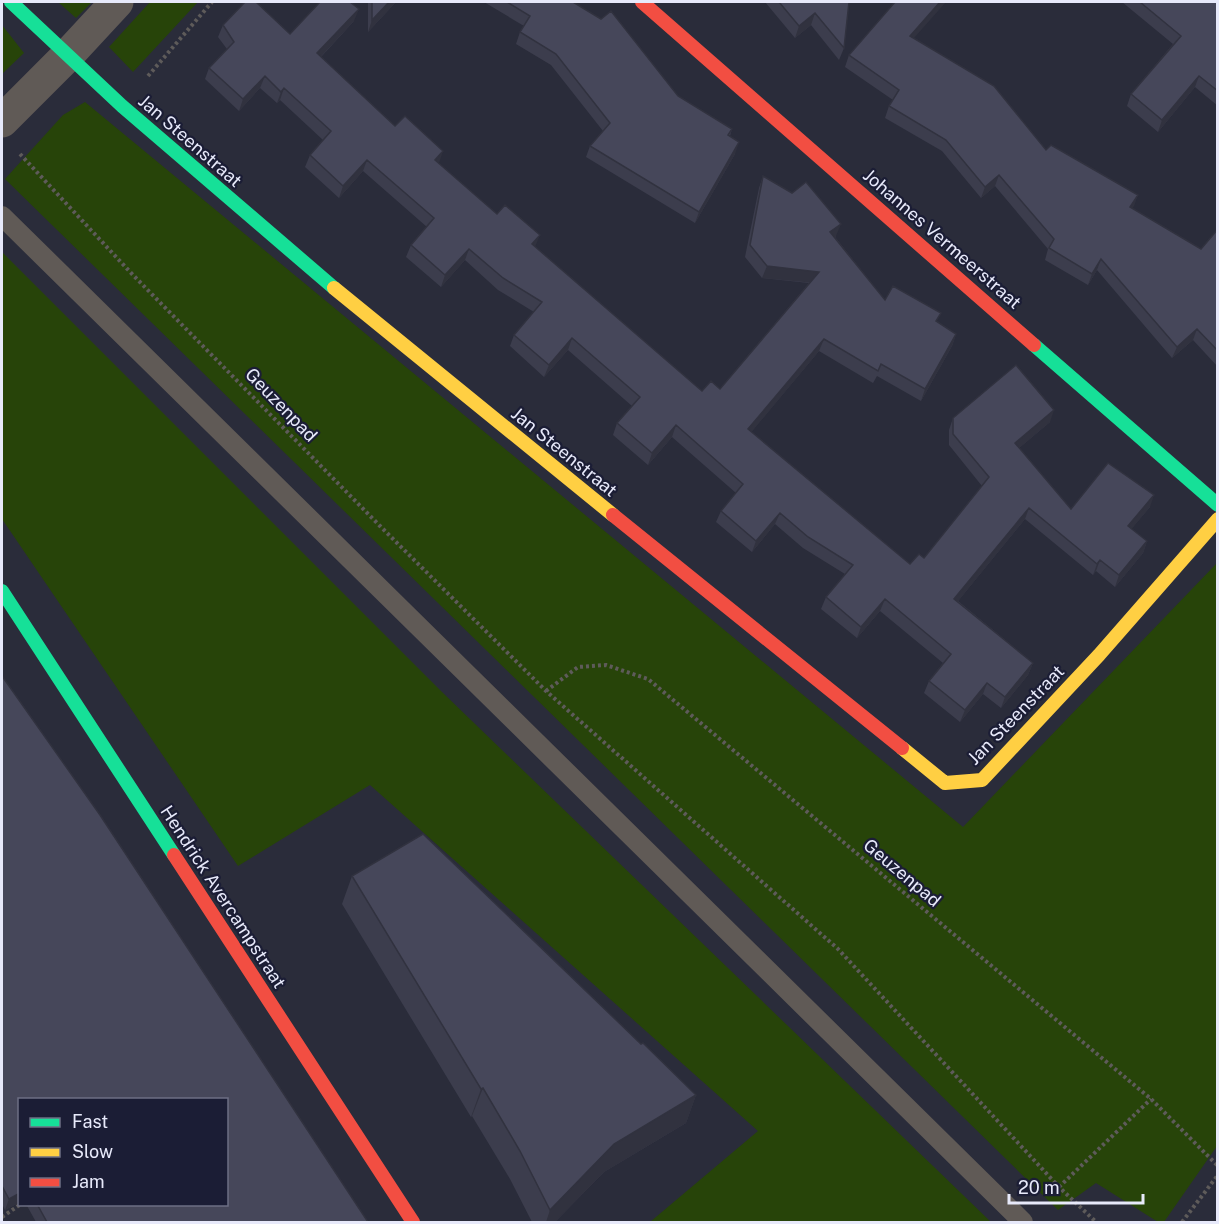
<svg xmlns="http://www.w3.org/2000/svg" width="1219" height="1224" viewBox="0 0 1219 1224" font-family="'Public Sans',sans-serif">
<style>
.green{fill:#274409}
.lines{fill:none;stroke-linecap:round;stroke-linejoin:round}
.path{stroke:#5e5b5a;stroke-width:4;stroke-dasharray:3 3;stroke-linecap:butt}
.lane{stroke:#605a56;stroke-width:20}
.street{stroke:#605a56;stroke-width:33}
.fast{stroke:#16e098;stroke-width:14}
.slow{stroke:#ffcf43;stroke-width:14}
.jam{stroke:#f24e42;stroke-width:14}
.wall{fill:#3c3d4d}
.shaded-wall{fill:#31323f}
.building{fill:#46475a;stroke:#31323f;stroke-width:1.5}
.labels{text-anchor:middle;stroke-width:4.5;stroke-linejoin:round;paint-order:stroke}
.street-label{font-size:18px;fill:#e7e9fa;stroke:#1b1d35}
</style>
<rect width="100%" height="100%" fill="#2a2c3a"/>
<path class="green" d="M58,2H92L76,18Z
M150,2H198L133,72L109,47Z
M2,25L24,53L2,74Z
M85,102L963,827L1217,563V1146L1164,1222H1158L1096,1183L1058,1210L5,179L63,115Z
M2,252L442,692L991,1222H650L758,1131L370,785L238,866L2,519Z"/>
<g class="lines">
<path class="path" d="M148,76L212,2
M20,154L132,274L380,526L546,691L838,949L1059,1187L1096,1222
M546,691L578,667L606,665L648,679L1151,1099L1218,1166
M1059,1187L1151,1099
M2,1217L21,1204
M1182,1222L1218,1175"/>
<path class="lane" d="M2,216L1023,1222"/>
<path class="street" d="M2,121L67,56L117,2"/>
<path class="fast" d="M11,2L122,106L334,288
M1034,345L1218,505
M2,591L174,855"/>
<path class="slow" d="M334,288L613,515
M902,748L945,783L982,780L1099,655L1218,519"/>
<path class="jam" d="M642,2L1034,345
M613,515L902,748
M174,855L413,1222"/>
</g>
<path class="wall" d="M368,2H396L368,32Z
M484,2H573L678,96L732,129L730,136L735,154L695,223L586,157L590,146L603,131L551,65L516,44L520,32L524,26Z
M765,2H849L844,48L839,60L811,25L795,38Z
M1122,2H1218V106L1195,87L1158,132L1127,106L1131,94L1173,44Z
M354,21L321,57L395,126L702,391L720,389L809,283L762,278L745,257L759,188L763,176L836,236L835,237L885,300L937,322L956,334L952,346L921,401L877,376L873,383L819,351L751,432L910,564L924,558L982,486L949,445V430L953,418L1050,422L1019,448L1071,509L1150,507L1131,529L1147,541L1143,553L1115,587L1096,571L1093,575L1025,519L958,601L1033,663L1028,675L1001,708L983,694L960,722L924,693L929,681L943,663L880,611L857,638L821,609L826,597L845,574L803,548L775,524L752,552L716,522L721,511L736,493L672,437L648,465L613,435L617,423L632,406L568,350L544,377L510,346L514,335L534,312L498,290L465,260L441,287L406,257L411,245L427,227L363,171L339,198L305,167L310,155L323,140L280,100L277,103L260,88L239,111L205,79L209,68L227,49L218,37L223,25L290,34Z
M914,38L1046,150L1138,195L1132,208L1201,249L1218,229V367L1193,340L1172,358L1097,270L1088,285L1045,260L1048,249L995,186L981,198L942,151L885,118L889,106L893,100L845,67L849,55Z
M2,676L368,1222H36L26,1204H226L20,1100V1202L5,1210L2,1204Z
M352,876L641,1044L696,1095L686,1123L604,1172L555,1222H532L510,1179L472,1116L471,1117L342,904Z"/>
<path class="shaded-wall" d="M389,2H396L368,32L372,20Z
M940,2H946L906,47L910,36Z
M359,9L354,21L313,65L317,53Z
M815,13L811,25L795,38L799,26Z
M265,76L260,88L239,111L243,99Z
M1199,76L1195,87L1158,132L1162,120Z
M284,88L280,100L277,103L281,92Z
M739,142L735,154L695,223L699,212Z
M443,151L439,163L431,172L435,160Z
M367,160L363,171L339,198L343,186Z
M999,175L995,186L981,198L985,187Z
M1138,195L1134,206L1126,219L1130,207Z
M841,224L836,236L826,244L830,232Z
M540,235L535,247L532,244Z
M469,249L465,260L441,287L445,275Z
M1101,259L1097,270L1088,285L1092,274Z
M767,266L819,272L815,283L762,278Z
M1197,329L1193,340L1172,358L1177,347Z
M956,334L952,346L921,401L925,389Z
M572,338L568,350L544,377L549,365Z
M824,339L819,351L744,441L748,429Z
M1054,410L1050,422L1011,455L1015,443Z
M676,425L672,437L648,465L652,453Z
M1154,495L1150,507L1124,538L1128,526Z
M1029,508L1025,519L950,611L954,599Z
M780,513L775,524L752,552L756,541Z
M1147,541L1143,553L1115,587L1119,575Z
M1100,560L1096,571L1093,575L1097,564Z
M885,599L880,611L857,638L861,627Z
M1033,663L1028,675L1001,708L1005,697Z
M987,683L983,694L960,722L965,710Z
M483,1088L472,1116L471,1117L481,1089Z
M696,1095L686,1123L604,1172L555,1222H546L550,1210L614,1144Z
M20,1193V1202L5,1210L9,1199Z"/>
<path class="building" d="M245,2H256L290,34L320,2H350L359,9L317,53L395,126L405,116L443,151L435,160L497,214L505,205L540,235L532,244L702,391L711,381L720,389L819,272L767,266L750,245L763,176L792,193L806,182L841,224L830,232L885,300L893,286L941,313L936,321L956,334L925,389L881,364L878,371L824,339L748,429L910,564L919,554L924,558L989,477L953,434V418L1016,365L1054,410L1015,443L1071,509L1108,463L1154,495L1128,526L1147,541L1119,575L1100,560L1097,564L1029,508L954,599L1033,663L1005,697L987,683L965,710L929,681L951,654L885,599L861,627L826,597L853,565L808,537L780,513L756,541L721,511L743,484L676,425L652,453L617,423L640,397L572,338L549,365L514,335L542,302L503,278L469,249L445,275L411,245L434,218L367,160L343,186L310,155L331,131L284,88L281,92L265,76L243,99L209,68L234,42L223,25Z
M372,2H389L372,20Z
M507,2H573L601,19L611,11L678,96L732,129L728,135L739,142L699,212L590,146L610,123L556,54L520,32L530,16Z
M779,2H849L844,48L815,13L799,26Z
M895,2H940L910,36L994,86L1046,150L1051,145L1138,195L1130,207L1201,249L1218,229V351L1197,329L1177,347L1101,259L1092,274L1049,248L1054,239L999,175L985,187L946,140L889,106L899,90L849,55Z
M1140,2H1218V91L1199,76L1162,120L1131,94L1181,36Z
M2,676L100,815L368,1222H47L37,1204H226V1100H20V1193L9,1199L2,1186Z
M423,834L641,1044L643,1043L696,1095L614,1144L550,1210L520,1151L483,1088L481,1089L352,876Z"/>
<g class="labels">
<g class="street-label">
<text transform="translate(190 141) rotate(41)" y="6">Jan Steenstraat</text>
<text transform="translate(942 239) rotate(41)" y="6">Johannes Vermeerstraat</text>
<text transform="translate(281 405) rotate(46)" y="6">Geuzenpad</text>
<text transform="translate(564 452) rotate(39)" y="6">Jan Steenstraat</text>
<text transform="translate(1016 715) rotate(-46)" y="6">Jan Steenstraat</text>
<text transform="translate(902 873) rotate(40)" y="6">Geuzenpad</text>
<text transform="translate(223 897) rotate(57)" y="6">Hendrick Avercampstraat</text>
</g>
</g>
<rect width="1219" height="1224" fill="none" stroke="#e7e9fa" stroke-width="6"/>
<rect x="18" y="1098" width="210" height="108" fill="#1b1d35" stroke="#6d6f84" stroke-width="1.5"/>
<rect x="30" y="1118" width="30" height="9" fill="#16e098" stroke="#6d6f84" stroke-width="1.5"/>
<text x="72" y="1128" font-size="18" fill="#e7e9fa">Fast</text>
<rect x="30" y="1148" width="30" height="9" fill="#ffcf43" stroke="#6d6f84" stroke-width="1.5"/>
<text x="72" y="1158" font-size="18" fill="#e7e9fa">Slow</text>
<rect x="30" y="1178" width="30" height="9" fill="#f24e42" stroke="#6d6f84" stroke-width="1.5"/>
<text x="72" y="1188" font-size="18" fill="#e7e9fa">Jam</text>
<path d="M1009 1194v9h134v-9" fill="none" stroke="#e7e9fa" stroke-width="3"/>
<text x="1018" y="1194" font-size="18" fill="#e7e9fa" stroke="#1b1d35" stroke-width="4.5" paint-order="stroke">20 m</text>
</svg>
